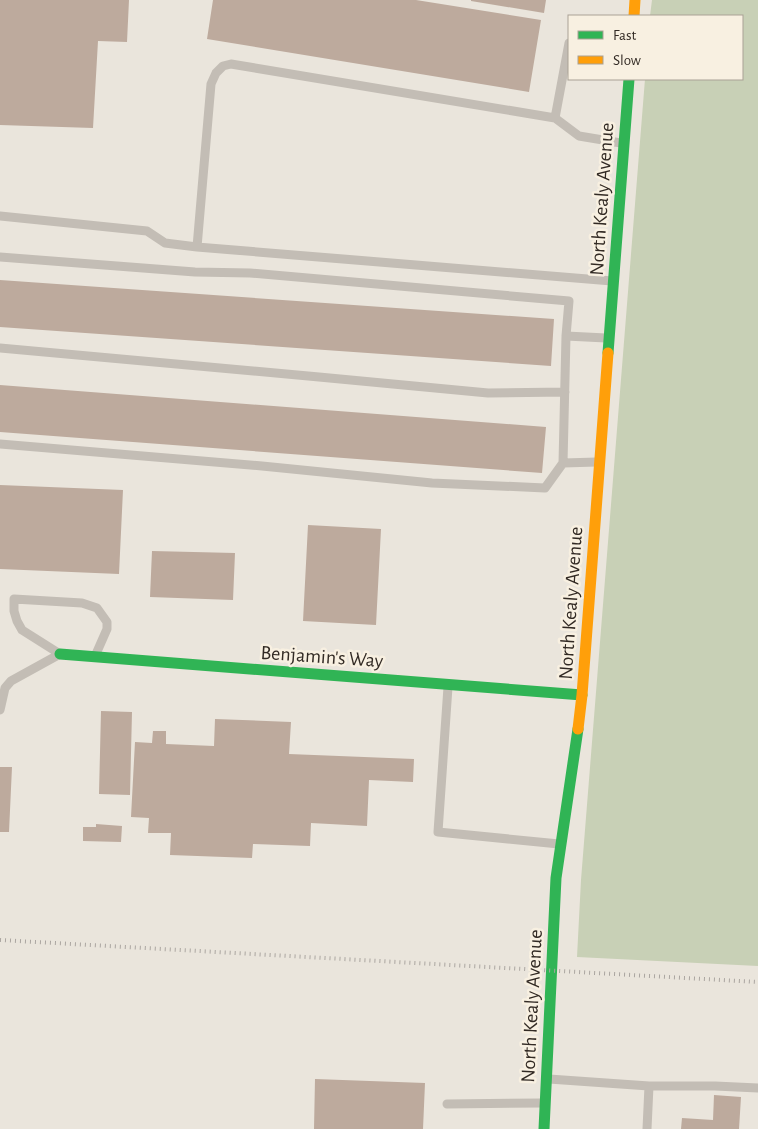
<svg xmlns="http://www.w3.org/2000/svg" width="758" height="1129" viewBox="0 0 758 1129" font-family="'Alegreya Sans',sans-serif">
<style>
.green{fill:#c8d0b6}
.building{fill:#bdaa9d}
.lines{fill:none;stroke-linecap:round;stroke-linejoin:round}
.lane{stroke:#c3bdb5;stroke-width:9}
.fast{stroke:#30b455;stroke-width:11}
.slow{stroke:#ff9f0a;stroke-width:11}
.rail{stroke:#aaa5a0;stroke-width:4;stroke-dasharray:1 4;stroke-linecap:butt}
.labels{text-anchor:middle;stroke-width:5;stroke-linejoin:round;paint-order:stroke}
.street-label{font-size:20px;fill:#322a24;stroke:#f8f0e1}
</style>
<rect width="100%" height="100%" fill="#eae5dc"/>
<path class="green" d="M652,0H758V966L577,957L581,880L645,79H742V16H650Z"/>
<path class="building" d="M0,0H129L127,42L98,41L93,128L0,125Z
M213,0H416L541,20L529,92L207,39Z
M471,0H546L544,13L471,1Z
M0,280L554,319L551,366L0,327Z
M0,385L546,427L542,473L0,432Z
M0,485L123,490L119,574L0,569Z
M308,525L381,529L376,625L303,621Z
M152,551L235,553L233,600L150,597Z
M101,711L132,712L130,795L99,794Z
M215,719L291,722L289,754L414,759L413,782L369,780L367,826L311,823L310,846L253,844L252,858L170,855L171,833H148L149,818L131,817L135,742L152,743L153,731H166V744L214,746Z
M0,767H12L9,832H0Z
M96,824L122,826L121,842L83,841V827H96Z
M315,1079L425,1083L423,1129H314Z
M714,1095L741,1097L739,1129H681L682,1118L713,1120Z"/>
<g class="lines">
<path class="lane" d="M555,118L569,43
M0,216L147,231L165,243L197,247
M0,257L195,272L250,273L569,301L566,336L606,338
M612,281L197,247L211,84L216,73L223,66L231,64L555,118L579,136L621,143
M0,348L319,377L488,393L565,392
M0,444L262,466L432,483L545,488L563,463L597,462
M563,463L566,336
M448,687L438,832L559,844
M0,710L5,688L11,681L60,654L22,630L17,621L14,611V599L82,603L97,608L107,622V629L96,654
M549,1079L649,1086L647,1129
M649,1086H715L758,1088
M447,1104L542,1103"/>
<path class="fast" d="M608,353L629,79
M60,654L582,695
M544,1129L556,878L578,729"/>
<path class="slow" d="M634,16L635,0
M578,729L582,695L608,353"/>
<path class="rail" d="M0,940L758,982"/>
</g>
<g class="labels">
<g class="street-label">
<text transform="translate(601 199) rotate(-86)" y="7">North Kealy Avenue</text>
<text transform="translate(570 603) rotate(-86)" y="7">North Kealy Avenue</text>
<text transform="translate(322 656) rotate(4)" y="7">Benjamin's Way</text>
<text transform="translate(531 1006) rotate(-87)" y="7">North Kealy Avenue</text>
</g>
</g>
<rect x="568" y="15" width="175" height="65" fill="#f8f0e1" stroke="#a9a195"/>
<rect x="578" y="31" width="25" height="8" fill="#30b455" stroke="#a9a195"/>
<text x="613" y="40" font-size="15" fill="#322a24">Fast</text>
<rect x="578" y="56" width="25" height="8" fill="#ff9f0a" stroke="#a9a195"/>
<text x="613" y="65" font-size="15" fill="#322a24">Slow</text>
</svg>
